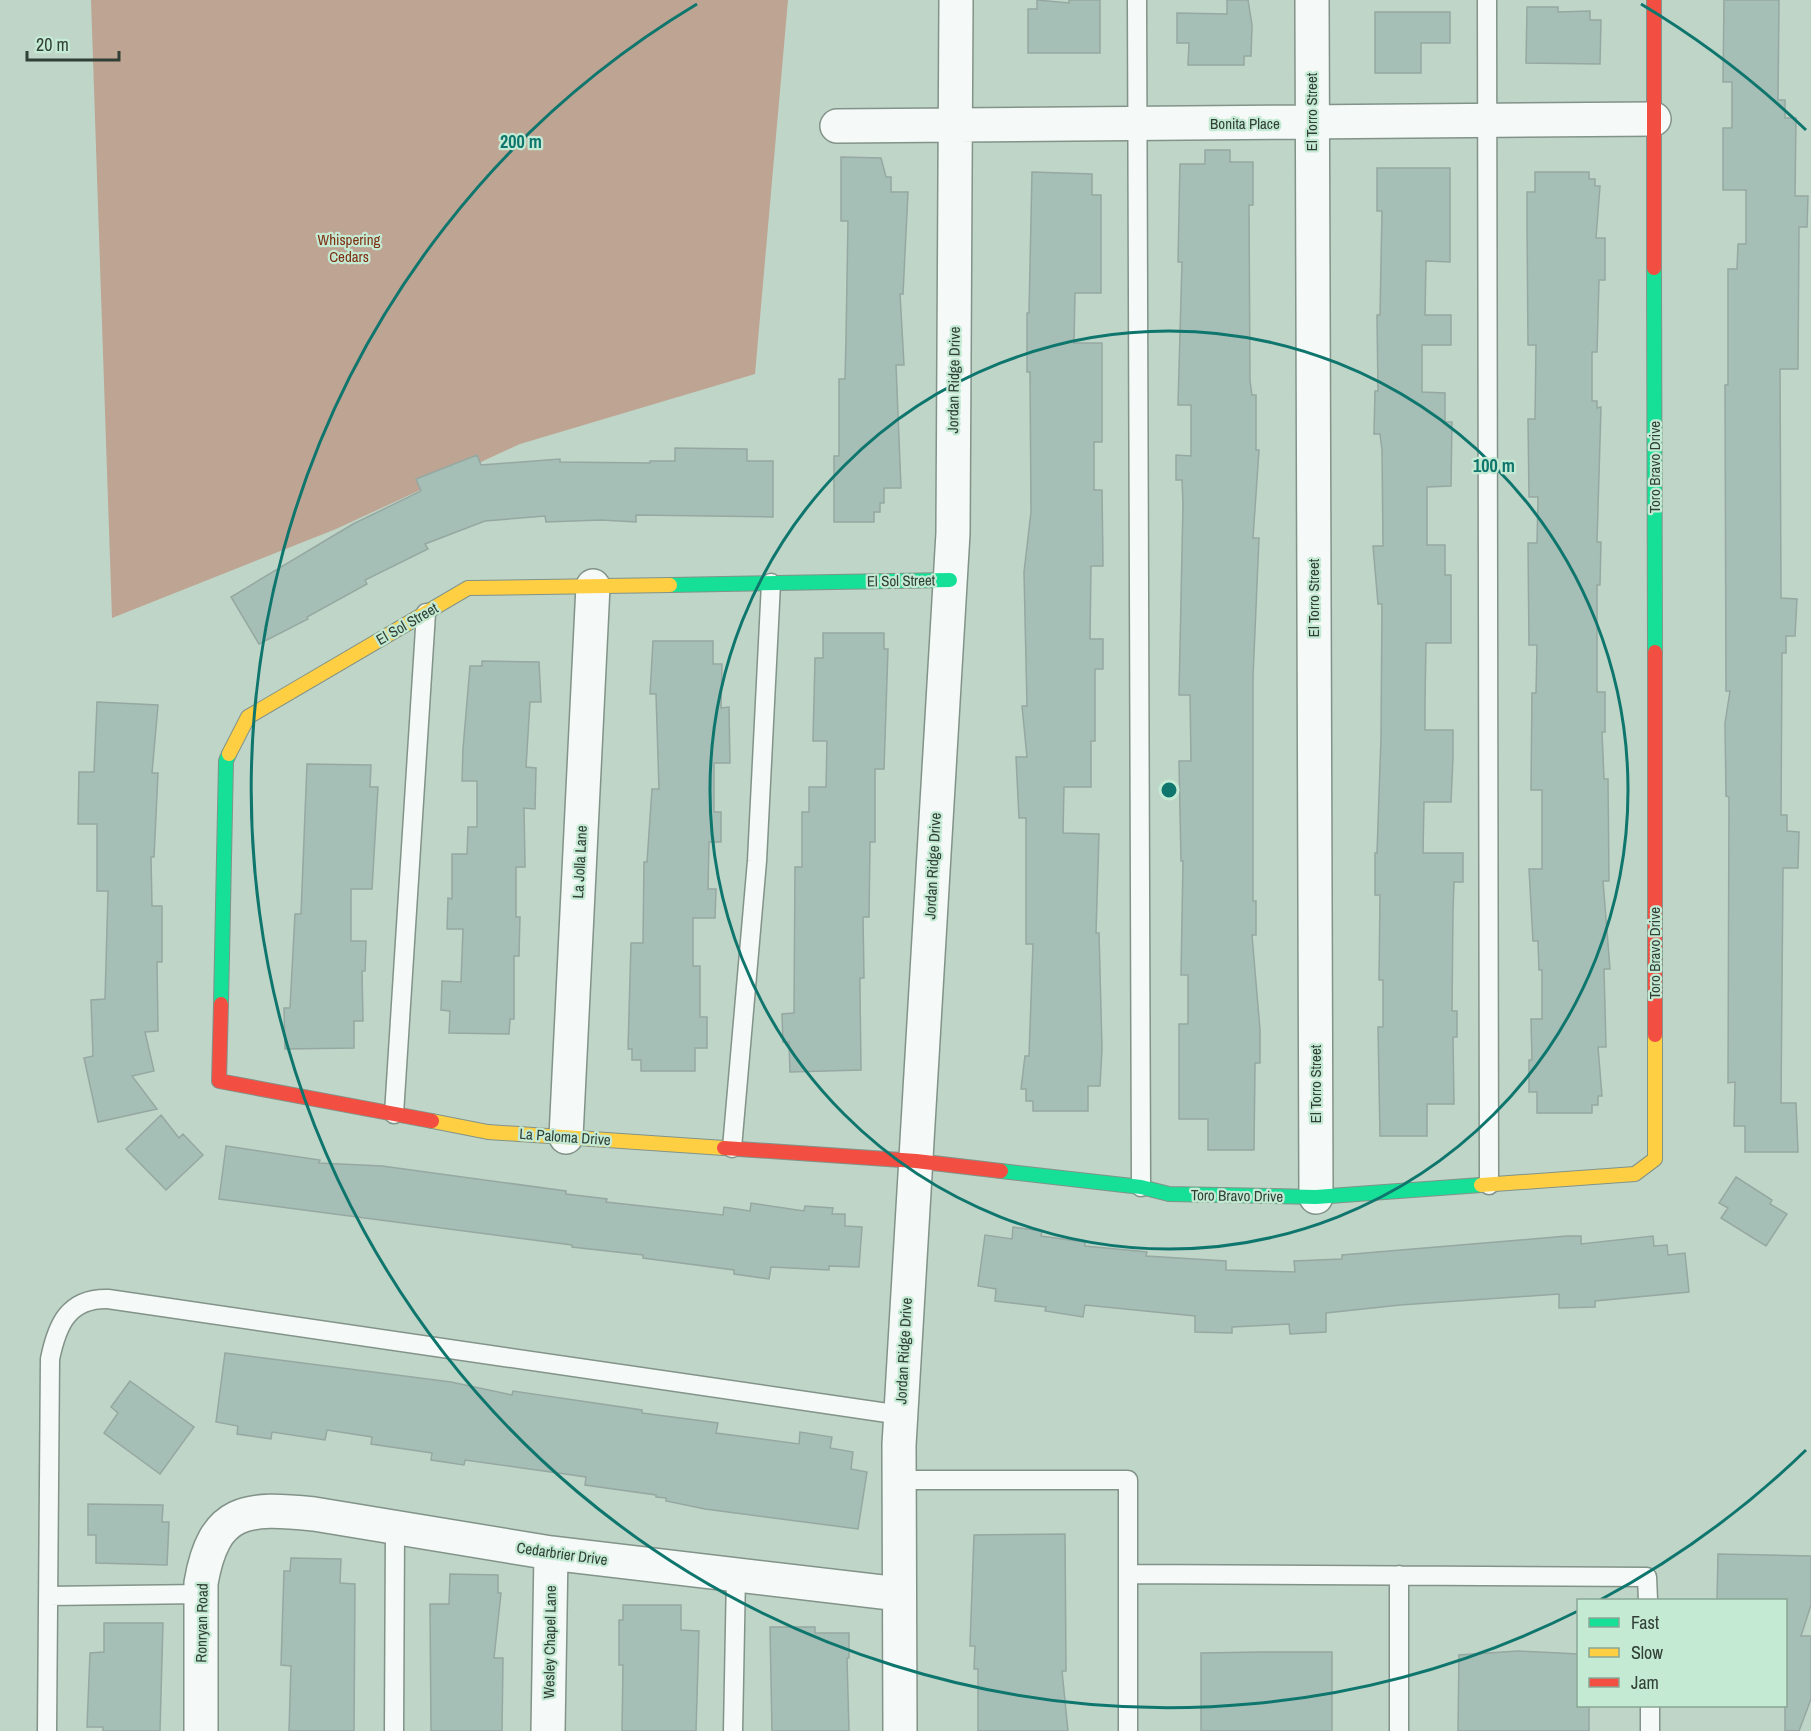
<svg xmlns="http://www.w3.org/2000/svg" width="1811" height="1731" viewBox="0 0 1811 1731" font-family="'Archivo Narrow',sans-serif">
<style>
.forest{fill:#bea492}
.building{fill:#a5bfb6;stroke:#96a8a1;stroke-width:1.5}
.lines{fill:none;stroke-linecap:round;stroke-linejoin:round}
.lane-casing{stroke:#829389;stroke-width:21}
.street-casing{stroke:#829389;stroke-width:36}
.fast-casing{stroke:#829389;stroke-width:16}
.slow-casing{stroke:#829389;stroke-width:16}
.jam-casing{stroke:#829389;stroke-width:16}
.lane{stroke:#f5f9f7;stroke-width:18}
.street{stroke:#f5f9f7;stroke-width:33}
.fast{stroke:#16e098;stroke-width:14}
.slow{stroke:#ffcf43;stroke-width:14}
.jam{stroke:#f24e42;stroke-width:14}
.ring{fill:none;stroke:#0f766e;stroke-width:3}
.labels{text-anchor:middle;stroke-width:4.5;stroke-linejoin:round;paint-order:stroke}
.street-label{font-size:15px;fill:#314037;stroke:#c4ead4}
.park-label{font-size:15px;fill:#7f2f12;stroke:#c4ead4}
.centre{fill:#0f766e;stroke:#c4ead4;stroke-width:3}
.ring-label{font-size:18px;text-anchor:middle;font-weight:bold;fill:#0f766e;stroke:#c4ead4;stroke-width:4.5;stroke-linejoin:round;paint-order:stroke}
</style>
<rect width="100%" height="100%" fill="#bfd5c8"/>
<path class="forest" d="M91,0H788L755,374L520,444L336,529L112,618Z"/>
<path class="building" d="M1037,0L1069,3V0H1100V53H1028V9H1037Z
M1227,0H1248L1252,25L1251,56H1244V65H1188L1189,43H1177V13L1227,14Z
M1724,0H1779L1778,100H1785V118H1796L1795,196H1808L1807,227H1799L1798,369H1780L1781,598L1797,599L1795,636H1786V653H1782L1781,815H1787V831L1799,832L1798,868H1783L1781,1103H1796L1798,1152H1745V1126H1734L1735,1082L1728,1083L1729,797L1726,796L1725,723L1730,691H1726L1725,385H1728V269H1737L1738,244H1746V190H1723V128H1732V82H1723Z
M1527,7H1558V12L1590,11V20H1601L1600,64L1526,63Z
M1375,12H1450V43H1421V73H1375Z
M1205,150H1230V162H1253V205H1249L1250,381L1252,395H1256V450H1259L1253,538H1259L1253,677V901H1256V935H1252L1260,1030V1063H1255L1254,1150H1208V1119H1179V1024H1188V975H1181L1183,861H1181L1179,761H1191L1190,695H1179L1183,504L1182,480H1176V455L1191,456V405H1178L1182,262H1178L1180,164H1205Z
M841,157L881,158L886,177H891V192H908L903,294H900L904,365H896L901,488H884V503H880V512H874V522H834V456H839V379H845L846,338L848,221H841Z
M1377,168H1450V262L1426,261L1425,315H1451V345H1422V392L1445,393V422H1452L1451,486L1427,487V545H1445V575H1451V643H1426L1425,702V730H1453V758L1451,802H1424L1423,853H1463V882H1454L1453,910L1452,1011H1457V1037H1453L1454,1104H1427V1136H1380L1378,1027H1383V980H1379L1380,895H1375V853H1377L1381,738L1382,604H1378L1373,546H1383L1382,450L1380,434H1374L1375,391H1378L1377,315H1380L1382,211H1377Z
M1032,172L1092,174V195H1101V293H1075L1074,343H1102V442H1094V490H1102L1103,566H1091L1090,639H1103V669H1095V741H1091V787H1064L1063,833L1099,834L1096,933H1099L1102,1049L1100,1086H1088V1111H1033V1101H1026V1089H1021L1025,1056H1029L1033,944H1026V818H1019L1016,757H1027L1022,706H1027L1024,572L1031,512L1030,372H1027V313H1029Z
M1535,172H1589V179H1595V186H1600L1596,238H1605V280H1599L1597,352H1592V401H1597V408L1601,407L1597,542H1601L1600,585H1597V692H1605V732H1602L1604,779H1608L1609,881H1603L1610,969H1604L1606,1047H1598L1602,1096H1598V1105H1592V1113H1537V1092H1529V1060H1532L1531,1019H1542V970H1539L1538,941H1533L1529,869H1542V790H1531L1532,693H1536L1537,645H1529L1528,543H1537L1538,497H1529L1528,419H1535L1536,345H1528L1527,223V192H1535Z
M675,448L747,449V461H773V517L636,515V522L601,520L546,522L545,516L485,521L425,544L428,549L365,580L367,584L307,617L308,619L259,644L231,597L353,524L421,491L416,479L477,455L481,465L560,459V462L650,463V461H675Z
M823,633H884V649H888L884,769H875V842H870L869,917H863L864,978H860V991L861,1070L790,1072L789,1042H783L782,1014L794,1013L795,867H802V812H809V787H826L827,741H813L815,658H823Z
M653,641H713V664H722L721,708L729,707L730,763H714V812H721V842H709L708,889H716L715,918H693V966H700V1017H707V1048H695V1071H641V1060H632V1049H628L631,943H643L644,862H647L652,789H659L656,694H650Z
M482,661L539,662L541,702H530L526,767L536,768L535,809L524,808L525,867H516V917H520L519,956H514V1019H510L509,1034L449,1033L450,1011L441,1010L442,981L461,982L463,929H447L448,898L452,899V854H467L468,827H477V781H462L463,749L470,666H482Z
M97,702L158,705L152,773H158L154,857H151L152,906H162V962H157L158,1031L145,1032L154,1071L132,1076L157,1109L98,1122L84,1058L93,1056L91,1000L105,999L108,891H97V824H78L79,772H94Z
M307,764L371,765L370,787H378L372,889H351V941H366L365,971H362L363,1021H354V1048L285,1049L284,1008H290L295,914H301Z
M161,1115L179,1138L183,1134L203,1155L166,1190L126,1149Z
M226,1146L320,1160L319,1163L382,1166L566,1191V1194L607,1199L606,1202L723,1215L724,1207L750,1211L751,1203L804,1211L805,1206L833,1208L832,1214H845V1226L862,1227L859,1267L829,1266V1270L771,1267L769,1279L734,1274V1270L643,1258V1255L572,1247V1245L219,1199Z
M1736,1177L1772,1200L1770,1204L1787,1214L1766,1246L1721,1218L1728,1208L1719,1203Z
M1013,1227L1042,1231L1041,1236L1085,1242V1246L1147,1252L1146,1256L1226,1261V1270L1295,1272L1294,1261L1342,1259V1255L1567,1236H1581V1244L1653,1236L1654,1246L1667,1245L1668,1255L1685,1253L1689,1292L1595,1301V1307L1559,1308V1294L1400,1305L1326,1313V1332L1290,1334L1289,1324L1232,1327V1333L1195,1332V1316L1085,1305L1083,1317L1045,1311L1046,1307L995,1301L996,1289L978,1286L985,1235L1012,1239Z
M225,1353L451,1382L512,1395L513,1391L642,1410V1413L718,1423L716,1433L799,1444L800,1432L832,1437L830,1448L853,1452L851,1469L867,1472L858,1529L705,1509L666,1501V1498L656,1497V1495L585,1485L586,1477L465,1460L464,1465L431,1460L432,1453L371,1444L372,1437L327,1430L325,1440L272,1432L271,1439L237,1434L238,1426L216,1422Z
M130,1381L194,1427L160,1474L104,1433L118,1413L111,1407Z
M88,1504L163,1505L162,1522H169L167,1565L96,1563V1535H88Z
M1065,1534L1066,1671H1062L1068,1731H978V1669H974L975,1646H970L974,1535Z
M1718,1554L1811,1556V1605L1801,1636H1811V1699L1799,1731H1785V1600H1717Z
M291,1558L341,1559L340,1583L355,1584L354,1731H289L291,1666L281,1665L284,1571H290Z
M450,1574L498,1575V1593H501L494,1658H503L502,1731H431L430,1604H449Z
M623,1605H681V1630L699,1631L696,1731H622L623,1665H619V1620H623Z
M104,1623H163L160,1731H103V1727H87L90,1653L104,1652Z
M770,1627H815V1633H849V1658H847L849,1731H772Z
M1518,1651L1578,1654V1706H1589V1731H1458L1459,1655Z
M1262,1652H1332V1731H1201V1653Z"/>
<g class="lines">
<defs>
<path id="lane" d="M1137,0L1141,1187
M1487,0L1489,1185
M394,1114L426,613
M732,1148L757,861L771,583
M899,1480H1128V1731
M1128,1574L1647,1577L1648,1600
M1399,1575V1731
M48,1596L201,1594
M1650,1706V1731
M47,1731L50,1359C57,1325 68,1298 108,1299L901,1415
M394,1731L395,1528
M733,1731L736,1575"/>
<path id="street" d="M1312,0L1316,1197
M837,126L1654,119
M566,1137L593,586
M201,1731V1583C214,1508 246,1507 314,1514L551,1553L899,1594
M548,1731L551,1553
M900,1731L899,1445L953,533L956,0"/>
<path id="fast" d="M1654,268L1655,652
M670,585L950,580
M221,1004L226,761L229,754
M1001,1171L1141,1187L1169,1194L1316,1197L1481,1185"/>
<path id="slow" d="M229,754L248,717L468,588L670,585
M432,1121L488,1132L724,1148
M1481,1185L1635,1174L1655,1159V1035"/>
<path id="jam" d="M1654,0V268
M1655,652V1035
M221,1004L219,1081L432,1121
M724,1148L916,1161L1001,1171"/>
</defs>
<use href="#lane" class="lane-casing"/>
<use href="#street" class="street-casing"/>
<use href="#fast" class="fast-casing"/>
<use href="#slow" class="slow-casing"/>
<use href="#jam" class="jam-casing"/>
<use href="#lane" class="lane"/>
<use href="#street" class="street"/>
<use href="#fast" class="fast"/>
<use href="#slow" class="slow"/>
<use href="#jam" class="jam"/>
</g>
<g class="ring">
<circle cx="1169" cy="790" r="459"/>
<path d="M1806 1450A917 917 0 0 1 1600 1600M1578 1611A917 917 0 0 1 697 4M1641 4A917 917 0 0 1 1806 130"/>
</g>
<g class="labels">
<g class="street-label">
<text transform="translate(1312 112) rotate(-90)" y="5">El Torro Street</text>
<text x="1245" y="129">Bonita Place</text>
<text transform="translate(954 380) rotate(-89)" y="5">Jordan Ridge Drive</text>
<text transform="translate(1655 467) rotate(-90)" y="5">Toro Bravo Drive</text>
<text transform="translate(901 581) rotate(-1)" y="5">El Sol Street</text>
<text transform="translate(1314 598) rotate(-90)" y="5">El Torro Street</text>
<text transform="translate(407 624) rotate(-30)" y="5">El Sol Street</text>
<text transform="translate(580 862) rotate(-87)" y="5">La Jolla Lane</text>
<text transform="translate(933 866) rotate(-87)" y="5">Jordan Ridge Drive</text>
<text transform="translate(1655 953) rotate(-90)" y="5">Toro Bravo Drive</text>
<text transform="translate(1316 1084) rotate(-90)" y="5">El Torro Street</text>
<text transform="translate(565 1137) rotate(4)" y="5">La Paloma Drive</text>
<text transform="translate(1237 1196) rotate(1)" y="5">Toro Bravo Drive</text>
<text transform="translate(904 1351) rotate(-87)" y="5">Jordan Ridge Drive</text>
<text transform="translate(562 1554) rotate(8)" y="5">Cedarbrier Drive</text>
<text transform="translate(202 1623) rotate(-89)" y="5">Ronryan Road</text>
<text transform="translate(550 1642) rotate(-89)" y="5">Wesley Chapel Lane</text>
</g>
<g class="park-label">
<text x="349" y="245">Whispering<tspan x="349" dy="17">Cedars</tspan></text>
</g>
</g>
<circle cx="1169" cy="790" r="9" class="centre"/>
<g class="ring-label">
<text x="521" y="148">200 m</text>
<text x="1494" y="472">100 m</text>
</g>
<rect x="1577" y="1599" width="210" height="108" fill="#c4ead4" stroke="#89a695" stroke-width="1.5"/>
<rect x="1589" y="1618" width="30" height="9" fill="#16e098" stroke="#89a695" stroke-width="1.5"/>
<text x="1631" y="1629" font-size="18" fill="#314037">Fast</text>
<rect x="1589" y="1648" width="30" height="9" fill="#ffcf43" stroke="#89a695" stroke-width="1.5"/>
<text x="1631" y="1659" font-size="18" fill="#314037">Slow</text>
<rect x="1589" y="1678" width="30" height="9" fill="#f24e42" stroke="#89a695" stroke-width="1.5"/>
<text x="1631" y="1689" font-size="18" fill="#314037">Jam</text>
<path d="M27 51v9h92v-9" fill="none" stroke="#314037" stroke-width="3"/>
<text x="36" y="51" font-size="18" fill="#314037" stroke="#c4ead4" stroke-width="4.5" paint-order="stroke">20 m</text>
</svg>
